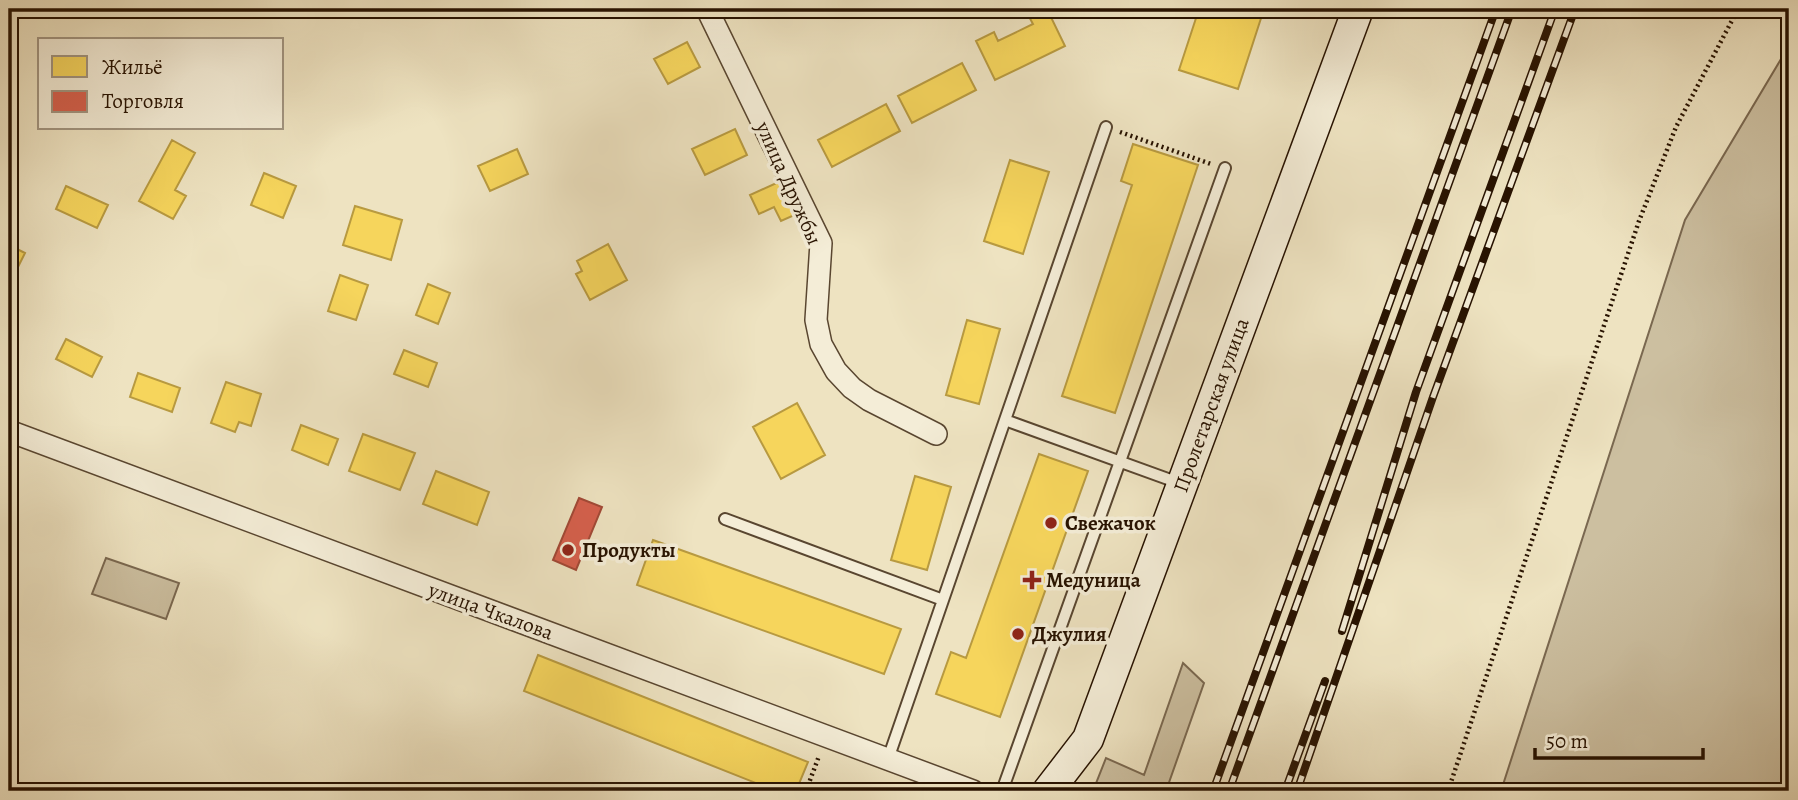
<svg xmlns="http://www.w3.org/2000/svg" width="1798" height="800" viewBox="0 0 1798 800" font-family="Alegreya,serif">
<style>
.green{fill:#ccbfa0;stroke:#7a6850;stroke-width:2}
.homes{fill:#f6d55c;stroke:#b89a40;stroke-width:2}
.shops{fill:#d6604d;stroke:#a24936;stroke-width:2}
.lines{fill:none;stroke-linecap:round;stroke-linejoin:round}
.lane-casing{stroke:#594630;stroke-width:14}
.street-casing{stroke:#594630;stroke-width:24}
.secondary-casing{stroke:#271200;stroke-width:33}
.path{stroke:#271200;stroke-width:4.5;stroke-dasharray:2 3.5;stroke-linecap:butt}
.lane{stroke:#f4edd7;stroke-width:10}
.street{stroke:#f4edd7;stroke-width:21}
.secondary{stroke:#f4edd7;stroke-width:30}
.rail-casing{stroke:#271200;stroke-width:8}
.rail{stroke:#f4edd7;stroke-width:5;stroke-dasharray:16;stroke-linecap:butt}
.poi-dot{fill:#8f2418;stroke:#f4edd7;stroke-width:2.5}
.labels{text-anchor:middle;stroke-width:7;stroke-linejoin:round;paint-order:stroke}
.street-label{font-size:21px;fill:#271200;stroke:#f4edd7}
.poi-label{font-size:21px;font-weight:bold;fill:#271200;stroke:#f4edd7;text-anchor:start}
</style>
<rect width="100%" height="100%" fill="#eee3c1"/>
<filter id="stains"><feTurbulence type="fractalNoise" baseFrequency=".00286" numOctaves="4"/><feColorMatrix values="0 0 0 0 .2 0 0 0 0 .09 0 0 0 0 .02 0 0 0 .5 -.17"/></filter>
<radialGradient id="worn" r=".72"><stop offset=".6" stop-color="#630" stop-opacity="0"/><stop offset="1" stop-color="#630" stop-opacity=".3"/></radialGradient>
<path class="green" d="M1789,49V791H1501L1685,220L1784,54Z
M106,558L179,583L166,619L92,594Z
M1183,663L1204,683L1166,791H1093L1106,758L1144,775Z"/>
<path class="homes" d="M1037,9H1047L1065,46L995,80L976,41L994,32L998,41L1033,24L1027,13Z
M1199,9H1264L1238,89L1179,70Z
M687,42L700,67L668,84L654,59Z
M962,63L976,90L912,123L898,96Z
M886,104L900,131L832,167L818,140Z
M735,129L747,155L705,175L692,149Z
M172,140L195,153L175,190L186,196L173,219L139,201Z
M1133,144L1198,165L1115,413L1062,396L1132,185L1121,181Z
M517,149L528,174L490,191L478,166Z
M1010,160L1049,172L1023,254L984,241Z
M264,173L296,186L283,218L251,205Z
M783,180L799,213L781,221L774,207L759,214L750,195Z
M66,186L108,205L97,228L56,209Z
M355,206L402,220L391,260L343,245Z
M608,244L627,280L590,300L576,274L582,271L577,261Z
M9,245L25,253L9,285Z
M340,275L368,285L356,320L328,311Z
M428,284L450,293L438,324L416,315Z
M967,320L1000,329L979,404L946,395Z
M66,339L102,357L92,377L56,359Z
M404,350L437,363L428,387L394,374Z
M138,373L180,388L172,412L130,397Z
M226,382L261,394L251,426L239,422L235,432L211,423Z
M797,403L825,455L781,479L753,427Z
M301,425L338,439L328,465L292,450Z
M363,434L415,453L400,490L349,471Z
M1039,454L1088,471L1000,717L936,694L951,652L966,658Z
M436,471L489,492L477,525L423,504Z
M915,476L951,487L927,570L891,560Z
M653,540L901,629L884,674L637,585Z
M538,655L808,762L796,791H776L524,691Z"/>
<path class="shops" d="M579,498L602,507L576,570L553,560Z"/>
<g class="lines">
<defs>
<path id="lane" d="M9,24L14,9
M1106,127L1005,420L1179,483
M725,519L943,600L1005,420
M888,759L943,600
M1002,791L1225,168"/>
<path id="street" d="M707,9L821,243L816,320L821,344L836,371L852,388L869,400L936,434
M9,431L973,791"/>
<path id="secondary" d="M1048,791L1088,739L1358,9"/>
</defs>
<use href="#lane" class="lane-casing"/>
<use href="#street" class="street-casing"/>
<use href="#secondary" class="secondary-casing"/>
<path class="path" d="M1120,132L1211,164
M806,791L819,756
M1448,791L1639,221L1676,127L1738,9"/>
<use href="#lane" class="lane"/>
<use href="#street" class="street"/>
<use href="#secondary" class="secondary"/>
<defs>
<path id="rail" d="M1342,631L1416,392L1555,9
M1213,791L1496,9
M1229,791L1512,9
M1285,791L1325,681
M1297,791L1433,397L1575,9"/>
</defs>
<use href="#rail" class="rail-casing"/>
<use href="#rail" class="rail"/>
</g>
<g class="poi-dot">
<circle cx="1051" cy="523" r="7"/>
<circle cx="568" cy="550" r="7"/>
<path d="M1028.5 569.5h7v7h7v7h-7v7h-7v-7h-7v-7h7z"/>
<circle cx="1018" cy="634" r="7"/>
</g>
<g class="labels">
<g class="street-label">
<text transform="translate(789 183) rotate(66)" y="7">улица Дружбы</text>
<text transform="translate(1211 405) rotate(-70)" y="7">Пролетарская улица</text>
<text transform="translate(491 611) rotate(20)" y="7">улица Чкалова</text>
</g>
<g class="poi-label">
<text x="1065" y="530">Свежачок</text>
<text x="582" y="557">Продукты</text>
<text x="1046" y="587">Медуница</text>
<text x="1032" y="641">Джулия</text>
</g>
</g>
<rect width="1798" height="800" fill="none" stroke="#eee3c1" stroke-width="35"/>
<rect x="10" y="10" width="1777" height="779" fill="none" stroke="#271200" stroke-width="3.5"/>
<rect x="18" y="18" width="1763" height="765" fill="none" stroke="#271200" stroke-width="2"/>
<rect x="38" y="38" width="245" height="91" fill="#f4edd7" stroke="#a29581" stroke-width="2"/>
<rect x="52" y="56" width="35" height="21" fill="#f6d55c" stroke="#a29581" stroke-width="2"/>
<text x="102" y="74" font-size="21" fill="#271200">Жильё</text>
<rect x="52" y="91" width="35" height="21" fill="#d6604d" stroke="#a29581" stroke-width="2"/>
<text x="102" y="108" font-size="21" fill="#271200">Торговля</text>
<path d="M1535 748v10h168v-10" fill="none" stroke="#271200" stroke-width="3.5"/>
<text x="1546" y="748" font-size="21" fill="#271200" stroke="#f4edd7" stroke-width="5" paint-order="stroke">50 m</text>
<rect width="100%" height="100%" filter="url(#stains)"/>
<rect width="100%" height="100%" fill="url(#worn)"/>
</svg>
